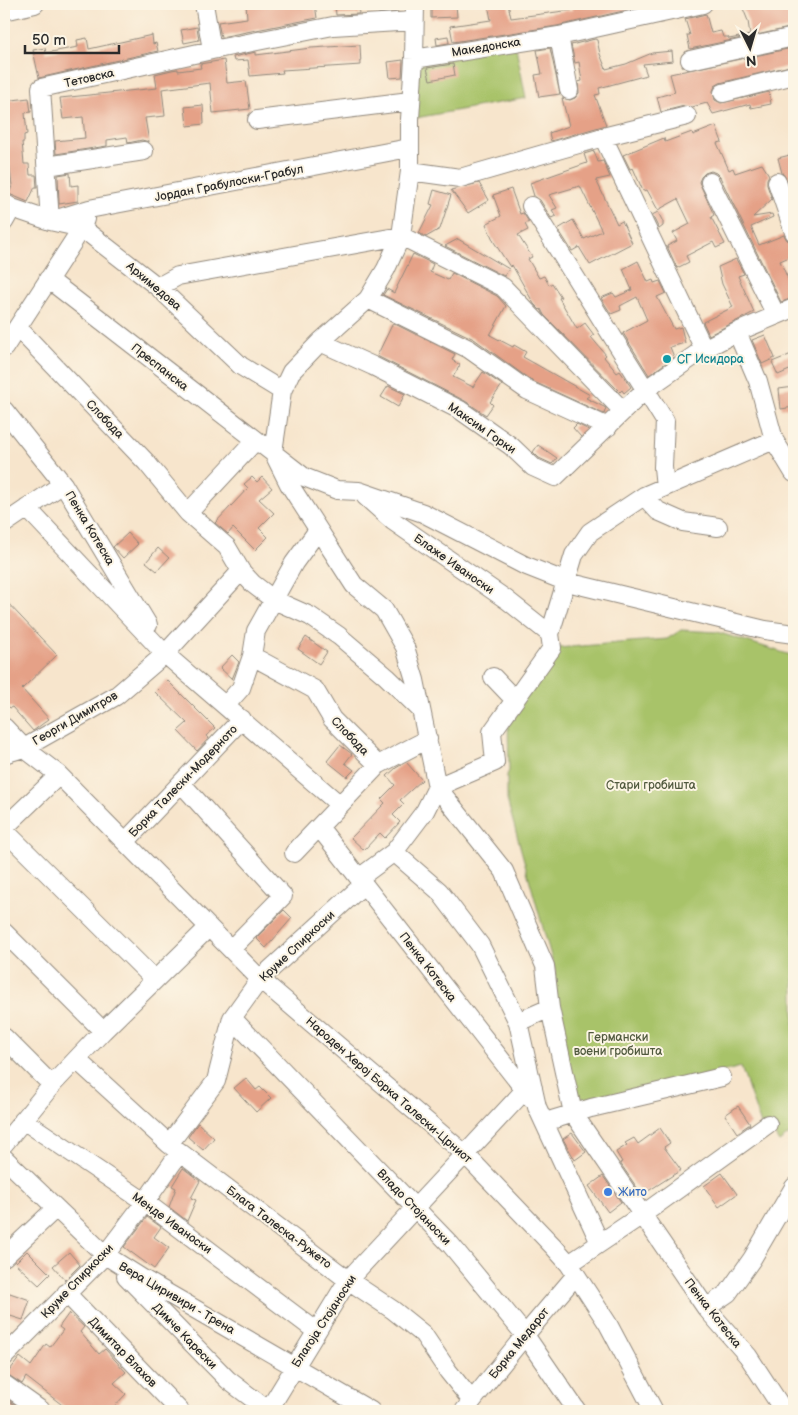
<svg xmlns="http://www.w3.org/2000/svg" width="798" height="1415" viewBox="0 0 798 1415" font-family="'Balsamiq Sans',sans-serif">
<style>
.green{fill:#a8c369;stroke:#6a774a}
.building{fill:#e5a187}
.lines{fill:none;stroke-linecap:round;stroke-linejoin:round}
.minor-casing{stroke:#91887c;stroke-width:20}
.minor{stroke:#fff;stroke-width:18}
.culture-dot{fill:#0f9aa8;stroke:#fcf5e5;stroke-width:2}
.shop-dot{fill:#3f7fe0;stroke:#fcf5e5;stroke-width:2}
.labels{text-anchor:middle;stroke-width:4;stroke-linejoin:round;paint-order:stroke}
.street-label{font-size:12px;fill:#2b2b2b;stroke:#fcf5e5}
.culture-label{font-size:12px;fill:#0d838f;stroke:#fcf5e5;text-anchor:start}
.park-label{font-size:12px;fill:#50593e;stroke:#fcf5e5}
.shop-label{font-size:12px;fill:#366cbe;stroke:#fcf5e5;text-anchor:start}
</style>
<rect width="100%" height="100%" fill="#fcf5e5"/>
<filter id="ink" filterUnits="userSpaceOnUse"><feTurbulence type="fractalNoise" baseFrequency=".02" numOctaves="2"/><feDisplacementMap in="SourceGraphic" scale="10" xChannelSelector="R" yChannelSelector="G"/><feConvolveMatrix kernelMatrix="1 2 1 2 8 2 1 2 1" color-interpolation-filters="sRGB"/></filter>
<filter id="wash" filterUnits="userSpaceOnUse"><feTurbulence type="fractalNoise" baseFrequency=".0096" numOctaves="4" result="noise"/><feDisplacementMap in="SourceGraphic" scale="20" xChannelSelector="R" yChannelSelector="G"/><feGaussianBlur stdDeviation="1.12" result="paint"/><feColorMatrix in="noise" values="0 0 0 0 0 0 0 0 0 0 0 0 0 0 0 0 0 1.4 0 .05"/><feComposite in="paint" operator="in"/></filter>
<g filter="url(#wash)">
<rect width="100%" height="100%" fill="#f7e5cc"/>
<path class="green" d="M515,42L526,98L410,119L414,59Z
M681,630L717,632L794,656V1131L779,1142L768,1124L761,1125L741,1067L575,1109L550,975L556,974L507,800V775L509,771L508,720L557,648L667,639Z"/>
<g id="blocks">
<path class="building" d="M246,4H297V6L315,4L317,18L221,37L218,22L247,18Z
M335,4H358L359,14L336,15Z
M378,4H397L398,11L379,13Z
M431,4H456L457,17L431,18Z
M488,4H508L511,18L572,10L571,4H640L641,7L557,26L453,42L450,26L491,20Z
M753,4H794V27L690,49L687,35H690L685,19L706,14L711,33L721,31L723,37H728L729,39L750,35L748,21L742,6Z
M197,27L199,40L184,43L181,30Z
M152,35L153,44L156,43L158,51L39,78L33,50L45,48L46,53L78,47L77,40L87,38L89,49Z
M448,36L449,43L437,45L436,38Z
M595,39L597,40L600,54L606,69L626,64L652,53L672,51L673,61L643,64L647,75L599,88L600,94L595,95L606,125L551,141L549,133L569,126L562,98L570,100L575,98L579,93L578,82L582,81L579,62L575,63L571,45Z
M360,45L361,65L282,70L283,73L250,76L248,60L234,61L233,57L256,52V55L311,48Z
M550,48L560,94L539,97L535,75L542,74L537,50Z
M792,48L794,65L720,83L715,86L713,91L715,100L721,103L769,92L771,104L751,108L750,104L713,114L707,103L692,107L684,106L661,112L657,97L675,92L670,74Z
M224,60L227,83L246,81L250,109L213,113L210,83L162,89L165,116L145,118L149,142L142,140L128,143L127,137L107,140V146L56,154L55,141L85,138L83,117L63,119L60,98L157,88L155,74L172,70L178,69V71L201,68L200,64Z
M403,60L402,77L390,78L388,62Z
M453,64L455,75L430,80L427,68Z
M29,98L31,112L25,113L27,134L24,135V142H22L24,164H29L30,175H36L37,187H35L28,202L9,194L12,186L4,120V101Z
M203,105L204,124L187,126L185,107Z
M716,126L722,142L717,143L729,170L733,168L735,173L762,164L769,175L767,179V185L772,199L753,217L772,214L773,217L751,227L759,245L784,235L787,240L794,242V255L780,261L789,281L794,279V298L781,302L720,177L716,173L711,171L705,173L701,177L699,182L714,215L711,217L725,244L716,248L713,242L686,256L689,262L677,268L667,246L677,241L673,233L690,224L678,199L658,210L647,190L643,191L633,168L630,169L623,155L664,138L665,142L692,132L693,135Z
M594,151L598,162L603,161L610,177L596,180L617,224L622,221L632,243L590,265L579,247L572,251L558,229L573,220L584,239L602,231L580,186L549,195L557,208L552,210L556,216L551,218L540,200L534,196L530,183L587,163L584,154Z
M794,154V200L787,179L782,173L778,158Z
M70,173L71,186L78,185V201L59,204L58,175Z
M479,183L489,200L468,213L451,190Z
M511,189L520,214L523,213L529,222L525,224L528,230L518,235L532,257L528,259L539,278L544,276L549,285L552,283L561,297L559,298L577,329L585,323L594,335L591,337L606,355L604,357L617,373L620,371L631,387L624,393L622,390L620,392L544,315L541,309L540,310L534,304L512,265L510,267L494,242L486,224L501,216L493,195Z
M434,190L451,195L440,229L426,237L419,233L433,205L430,204Z
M658,212L663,222V226L659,229L652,215Z
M458,239L509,269L504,276L445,246Z
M413,254L433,264L430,272L448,280L452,273L497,296L506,306L490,335L513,347L514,345L526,352L523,357L590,395L586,398L606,408L604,414L532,381L474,339L383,295L387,289L394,293Z
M736,259L744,274L738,276L754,312L709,335L703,322L733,307L722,284L718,267Z
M638,261L648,282L653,280L654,283L660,281L666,293L657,297L674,329L681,327L685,343L670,347L674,357L649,375L623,333L647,320L637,297L620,306L621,310L611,314L601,298L613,293L616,297L632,290L623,269Z
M393,323L455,354L452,360L460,365L453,377L473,387L483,372L502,385L490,402L493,405L486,415L465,401L377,356Z
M765,335L775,358L762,364L752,340Z
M794,353V368L778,375L772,362Z
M388,386L405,394L398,407L381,397Z
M794,387V407L781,409L779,389Z
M577,424L589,430L581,437L573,428Z
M538,445L557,458L552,464L539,458L533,452Z
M252,477L257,482L262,477L272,488L259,499L274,513L259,528L268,537L255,550L233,528L228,534L215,523L248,488L244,484Z
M128,533L138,544L123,558L113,547Z
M158,548L169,558L157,571L146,562Z
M4,599L57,655L22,689L49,719L33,731L12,707L10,708L4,702Z
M306,637L327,652L319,664L298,649Z
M232,655L239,662L232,679L220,668Z
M167,680L215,728L206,736L209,738L197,751L178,731L187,723L155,692Z
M340,745L352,754L345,763L354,770L347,777L327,761Z
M406,762L422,780L400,800L404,804L393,815L400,822L385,838L380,833L364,850L351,838L385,803L381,799L395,785L387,776L396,768Z
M284,910L292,918L266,948L256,938Z
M246,1078L256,1090L260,1087L271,1098L256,1112L234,1088Z
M738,1106L750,1124L737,1133L725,1115Z
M198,1123L214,1138L203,1150L188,1137Z
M660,1128L670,1143L664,1147L681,1170L642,1195L620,1163L622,1162L616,1152L627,1145L625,1143L634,1138L638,1144Z
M572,1133L586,1152L575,1160L563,1139Z
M183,1168L200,1181L191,1198L196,1200L187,1221L169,1207L176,1188L172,1186Z
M722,1173L737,1194L719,1207L704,1186Z
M603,1176L621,1202L608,1212L589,1186Z
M147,1217L161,1227L154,1237L169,1248L154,1269L124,1247Z
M27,1251L50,1274L39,1285L15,1263Z
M69,1252L80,1265L65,1280L53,1266Z
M4,1291L30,1300L23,1320L4,1314Z
M69,1313L84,1327L80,1332L99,1354L105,1349L126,1372L114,1383L126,1394L110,1411H70L26,1377L22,1384L7,1374L20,1357L31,1366L46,1344L50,1347L63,1330L59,1327Z
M9,1401L24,1411H4V1407Z"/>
</g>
</g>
<g filter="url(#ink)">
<use href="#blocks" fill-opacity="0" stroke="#91887c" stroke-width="1"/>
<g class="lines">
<defs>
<path id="minor" d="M204,4L212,50
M4,11L35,4
M559,36L569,90
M414,59L559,36L703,4
M690,60L794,37
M723,93L794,75
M257,120L410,101
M603,137L704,349
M409,148L89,209L50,221L41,88L212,50L333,26L414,21
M47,166L144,151
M410,171L460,178L603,137L687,116
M710,182L776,315
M777,182L794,232
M4,203L12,208L50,221L82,228L158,287L241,366L282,391
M531,206L665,421L663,467L665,487
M4,222L12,208
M48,279L304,477L337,490L359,491L423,513L524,565L567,582L765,630L794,634
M158,287L178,276L401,236L503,287L623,411
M368,299L469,349L527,390L608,427
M18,328L146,462L188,513L227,547L241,571L253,584L274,600L310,616L339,636L387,677L421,710
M737,332L758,381L774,440L794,473
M320,342L373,366L460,410L511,446L533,467L555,477L645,390L704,349L737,332L794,308
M4,348L82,228L85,219
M4,410L63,484L148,625
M273,452L289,484L354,585L384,610L405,647L415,680L437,787L504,871L545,966L550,1008L573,1113L706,1308L748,1356L784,1411
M273,452L282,391L291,372L320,342L368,299L386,269L401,236L410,171V119L414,59L415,4
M365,496L393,521L507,600L550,634
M644,496L658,511L683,522L718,527
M27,508L165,654L340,805
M188,513L255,441
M4,524L63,484
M252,656L315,690L332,719L378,765
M493,677L515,700
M226,705L241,688L252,656L256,631L294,563L318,530
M4,727L24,748L59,775L260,979L465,1154L553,1246L569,1264L608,1324L654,1411
M4,754L24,748L116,696L165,654L241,571
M181,783L283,896L231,949
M437,787L495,762L492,732L552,648L550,634L574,555L590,532L644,496L774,440
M319,827L531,1098
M4,828L59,775
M4,830L155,980
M125,842L242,719
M394,852L439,891L480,945L518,1022L537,1107L600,1243
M294,853L378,765L428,739
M359,878L394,852L425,811L437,787
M4,932L103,1031
M232,1018L451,1245L525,1335L577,1411
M518,1022L550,1008
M4,1037L52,1085
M77,1060L169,1144L348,1280L393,1310L423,1334L448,1371L472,1401
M23,1120L145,1202L316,1331
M545,1122L591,1108L722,1077
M4,1144L52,1085L103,1031L209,927
M169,1144L216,1081L232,1018L260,979L364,884
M4,1158L105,1255L143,1279L371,1411
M4,1257L56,1208
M569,1264L642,1215L768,1124
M126,1276L228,1380L269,1411
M66,1293L180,1411
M706,1308L728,1293L752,1259L794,1187
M4,1357L105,1255L145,1202L180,1152
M4,1384L42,1411
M268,1411L348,1280L524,1091L533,1088
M464,1411L525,1335L576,1275"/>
</defs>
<use href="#minor" class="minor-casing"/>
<use href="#minor" class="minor"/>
</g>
</g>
<circle class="culture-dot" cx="667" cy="359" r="5"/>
<circle class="shop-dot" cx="608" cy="1192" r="5"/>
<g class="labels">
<g class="street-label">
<text transform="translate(486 47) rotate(-9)" y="4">Македонска</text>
<text transform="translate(89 78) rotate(-13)" y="4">Тетовска</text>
<text transform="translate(229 183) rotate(-11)" y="4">Јордан Грабулоски-Грабул</text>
<text transform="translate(154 286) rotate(40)" y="4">Архимедова</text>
<text transform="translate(160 367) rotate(38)" y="4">Преспанска</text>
<text transform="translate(105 419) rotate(46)" y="4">Слобода</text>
<text transform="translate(482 428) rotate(35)" y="4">Максим Горки</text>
<text transform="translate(90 528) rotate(59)" y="4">Пенка Котеска</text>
<text transform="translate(454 564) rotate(35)" y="4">Блаже Иваноски</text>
<text transform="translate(75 718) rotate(-30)" y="4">Георги Димитров</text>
<text transform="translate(350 736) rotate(46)" y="4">Слобода</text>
<text transform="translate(183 781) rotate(-46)" y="4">Борка Талески-Модерното</text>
<text transform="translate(297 946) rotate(-43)" y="4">Круме Спиркоски</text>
<text transform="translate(428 967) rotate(52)" y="4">Пенка Котеска</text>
<text transform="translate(389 1090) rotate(41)" y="4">Народен Херој Борка Талески-Црниот</text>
<text transform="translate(414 1207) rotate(46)" y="4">Владо Стојаноски</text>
<text transform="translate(172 1223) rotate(36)" y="4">Менде Иваноски</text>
<text transform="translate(279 1227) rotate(37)" y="4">Блага Талеска-Ружето</text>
<text transform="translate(77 1281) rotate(-46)" y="4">Круме Спиркоски</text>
<text transform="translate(177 1298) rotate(30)" y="4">Вера Циривири - Трена</text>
<text transform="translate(713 1313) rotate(52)" y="4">Пенка Котеска</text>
<text transform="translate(324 1321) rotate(-57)" y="4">Благоја Стојаноски</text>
<text transform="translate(185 1336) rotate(46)" y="4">Димче Карески</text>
<text transform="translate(519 1343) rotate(-51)" y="4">Борка Медарот</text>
<text transform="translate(123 1352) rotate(46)" y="4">Димитар Влахов</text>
</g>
<g class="culture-label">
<text x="677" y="363">СГ Исидора</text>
</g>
<g class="park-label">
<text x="651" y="789">Стари гробишта</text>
<text x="618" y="1041">Германски<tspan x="618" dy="14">воени гробишта</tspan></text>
</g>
<g class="shop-label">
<text x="618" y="1196">Жито</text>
</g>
</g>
<rect width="798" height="1415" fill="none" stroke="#fcf5e5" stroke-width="20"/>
<g transform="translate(750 48) rotate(175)" stroke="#fcf5e5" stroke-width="4" paint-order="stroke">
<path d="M0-4L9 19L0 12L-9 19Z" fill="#2b2b2b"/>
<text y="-8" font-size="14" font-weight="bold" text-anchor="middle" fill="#2b2b2b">N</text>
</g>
<path d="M25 45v8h94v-8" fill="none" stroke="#2b2b2b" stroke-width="2.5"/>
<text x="32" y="45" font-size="15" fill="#2b2b2b" stroke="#fcf5e5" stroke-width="4" paint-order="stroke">50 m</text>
</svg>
